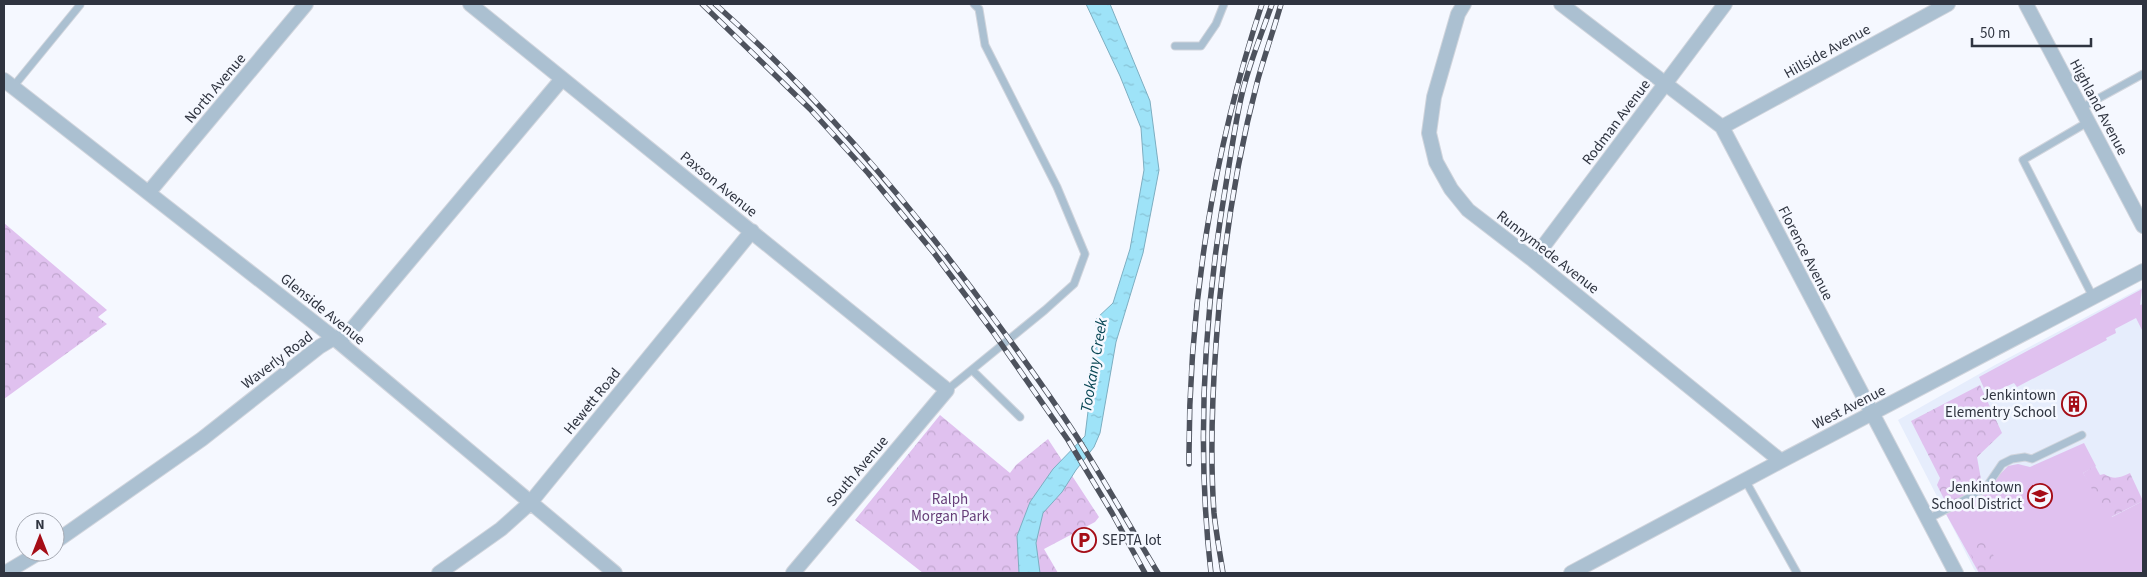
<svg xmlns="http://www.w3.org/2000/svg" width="2147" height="577" viewBox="0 0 2147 577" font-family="'Source Sans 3',sans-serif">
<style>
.built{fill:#e6edfc}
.green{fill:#e0c1ef}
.forest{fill:url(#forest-crowns)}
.water{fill:url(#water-ripples);stroke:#7daec1}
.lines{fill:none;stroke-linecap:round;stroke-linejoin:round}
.service-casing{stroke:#d1d5dd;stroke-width:9}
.minor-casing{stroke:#d1d5dd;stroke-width:16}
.service{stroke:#abc0d1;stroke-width:7}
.minor{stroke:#abc0d1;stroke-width:14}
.rail-casing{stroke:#4d525d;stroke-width:5.5}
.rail{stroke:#f5f8ff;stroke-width:4;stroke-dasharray:11;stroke-linecap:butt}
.labels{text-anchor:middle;stroke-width:5;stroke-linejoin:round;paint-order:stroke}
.street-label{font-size:15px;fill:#2f3440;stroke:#f5f8ff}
.poi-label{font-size:15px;fill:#2f3440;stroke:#f5f8ff;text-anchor:end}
.park-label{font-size:15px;fill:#653c77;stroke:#f5f8ff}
.water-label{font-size:16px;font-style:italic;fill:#0a4856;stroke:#f5f8ff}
</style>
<defs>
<pattern id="forest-crowns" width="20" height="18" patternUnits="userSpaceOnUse" patternTransform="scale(1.25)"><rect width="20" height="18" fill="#e0c1ef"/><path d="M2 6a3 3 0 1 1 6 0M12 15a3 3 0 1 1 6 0" fill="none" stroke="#c0a6ce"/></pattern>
<pattern id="water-ripples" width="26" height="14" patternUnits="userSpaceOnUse" patternTransform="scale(1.25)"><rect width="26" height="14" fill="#9ee3f8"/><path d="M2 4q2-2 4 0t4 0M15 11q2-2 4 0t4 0" fill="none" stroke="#88c3d6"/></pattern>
</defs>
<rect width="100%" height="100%" fill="#f5f8ff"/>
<path class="built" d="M2143,287V573H1976L1898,420L1995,365Z"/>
<path class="green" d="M2142,289L2140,305L2143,304V332L2136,318L2115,329L2116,333L2106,338L2107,340L2017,387L2014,383L1987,395L1979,377Z
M2084,443L2096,466L2083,473L2112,517L2143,501V573H1979L1946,514L1974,501L2008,466L2018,464L2030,467Z"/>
<path class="forest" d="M4,223L107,310L98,317L107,324L4,399Z
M1980,385L2002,433L1977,457L1982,485L1947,505L1937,485L1940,478L1911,421Z
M940,415L1010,473L1016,465L1048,439L1099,517L1095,522L1044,549L1058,573H923L855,520Z
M2095,466L2100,475L2104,474C2114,480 2119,478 2130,473L2143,501L2111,517L2107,516L2083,473Z
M1986,540L2002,573H1980L1968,549Z"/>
<path class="water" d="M1086,4H1110L1150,101L1159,170L1143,253L1116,342L1100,433L1094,447L1076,470L1062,492L1043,513L1036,543L1040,573H1019L1017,536L1030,502L1053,469L1085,436L1097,338L1096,319L1113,303L1130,249L1144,170L1141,128L1120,76Z"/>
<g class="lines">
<defs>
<path id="service" d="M1175,46H1201L1216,24L1224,4
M13,87L80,5
M2081,108L2143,74
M2088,122L2023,160L2093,297
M972,370L1020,417
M947,390L1045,310L1074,284L1085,254L1057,187L985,45L979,9L974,4
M1745,480L1797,573
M1928,519L1985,489L2002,464L2012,459L2025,457L2032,459L2082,435"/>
<path id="minor" d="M470,4L947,390L793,573
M1464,4L1458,14L1434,97L1429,133L1436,162L1451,189L1468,210L1533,260L1781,461
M1561,4L1722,127L1956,573
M2026,4L2143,226
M4,80L334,338L615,573
M1722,127L1948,4
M149,192L306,4
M1533,260L1725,4
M55,542L202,439L319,347L334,338L347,335L562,79
M5,573L40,552
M439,573L501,529L530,503L752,231
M1571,573L1781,461L2143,271"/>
</defs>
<use href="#service" class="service-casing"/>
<use href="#minor" class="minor-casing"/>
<use href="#service" class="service"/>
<use href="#minor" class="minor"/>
<defs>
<path id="rail" d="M702,4L810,109L868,173L934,253L993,332L1068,440L1112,513L1145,573
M715,4C821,98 912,206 995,320C1023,358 1051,397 1077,437C1105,482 1131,528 1158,573
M1189,464C1188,309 1213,151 1262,4
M1211,573C1196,443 1204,313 1226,184C1231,154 1235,123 1242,94C1249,64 1262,33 1272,4
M1223,573C1220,553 1216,533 1214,513C1210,457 1212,400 1216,344C1222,255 1235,166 1258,79C1265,54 1274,29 1281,4"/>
</defs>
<use href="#rail" class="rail-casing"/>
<use href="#rail" class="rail"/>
</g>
<defs>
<symbol id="building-ring" viewBox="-11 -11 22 22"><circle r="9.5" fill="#f5f8ff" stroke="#a50d17" stroke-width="1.5"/><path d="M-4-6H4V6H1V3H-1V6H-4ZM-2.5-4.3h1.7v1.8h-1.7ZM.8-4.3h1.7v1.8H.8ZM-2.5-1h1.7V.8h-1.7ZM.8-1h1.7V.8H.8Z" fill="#a50d17"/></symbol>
<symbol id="school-ring" viewBox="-11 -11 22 22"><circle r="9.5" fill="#f5f8ff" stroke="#a50d17" stroke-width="1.5"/><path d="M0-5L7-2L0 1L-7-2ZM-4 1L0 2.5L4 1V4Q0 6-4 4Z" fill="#a50d17"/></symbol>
<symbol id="parking-ring" viewBox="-11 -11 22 22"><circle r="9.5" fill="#f5f8ff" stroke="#a50d17" stroke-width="1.5"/><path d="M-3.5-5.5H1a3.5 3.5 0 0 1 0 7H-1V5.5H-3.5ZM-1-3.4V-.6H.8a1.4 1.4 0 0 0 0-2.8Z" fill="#a50d17"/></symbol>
</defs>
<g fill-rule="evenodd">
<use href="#building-ring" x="2060" y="390" width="28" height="28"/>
<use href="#school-ring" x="2026" y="482" width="28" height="28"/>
<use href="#parking-ring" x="1070" y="526" width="28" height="28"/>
</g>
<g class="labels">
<g class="street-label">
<text transform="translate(1827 51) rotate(-29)" y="5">Hillside Avenue</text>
<text transform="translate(215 88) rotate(-50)" y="5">North Avenue</text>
<text transform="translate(2099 107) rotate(62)" y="5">Highland Avenue</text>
<text transform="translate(1616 122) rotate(-53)" y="5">Rodman Avenue</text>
<text transform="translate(719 184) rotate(39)" y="5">Paxson Avenue</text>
<text transform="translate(1548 252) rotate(38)" y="5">Runnymede Avenue</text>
<text transform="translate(1806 253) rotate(63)" y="5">Florence Avenue</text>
<text transform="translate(323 309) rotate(39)" y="5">Glenside Avenue</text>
<text transform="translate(277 360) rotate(-37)" y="5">Waverly Road</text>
<text transform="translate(592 401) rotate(-51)" y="5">Hewett Road</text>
<text transform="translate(1849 407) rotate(-27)" y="5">West Avenue</text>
<text transform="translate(857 471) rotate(-50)" y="5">South Avenue</text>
</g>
<g class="poi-label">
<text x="2056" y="400">Jenkintown<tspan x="2056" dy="17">Elementry School</tspan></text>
<text x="2022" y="492">Jenkintown<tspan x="2022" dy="17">School District</tspan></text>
<text x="1102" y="545" text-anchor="start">SEPTA lot</text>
</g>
<g class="park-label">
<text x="950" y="504">Ralph<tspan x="950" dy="17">Morgan Park</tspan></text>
</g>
<g class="water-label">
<text transform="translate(1093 365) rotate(-80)" y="6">Tookany Creek</text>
</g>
</g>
<rect width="2147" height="577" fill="none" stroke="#2f3440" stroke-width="10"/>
<g transform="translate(40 537)"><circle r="24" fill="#f5f8ff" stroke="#a6aab3"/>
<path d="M0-4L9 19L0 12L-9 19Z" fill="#a50d17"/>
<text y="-8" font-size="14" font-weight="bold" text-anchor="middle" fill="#2f3440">N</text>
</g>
<path d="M1972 38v8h119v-8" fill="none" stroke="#2f3440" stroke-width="2.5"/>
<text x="1980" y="38" font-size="15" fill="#2f3440" stroke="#f5f8ff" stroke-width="4" paint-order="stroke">50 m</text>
</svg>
